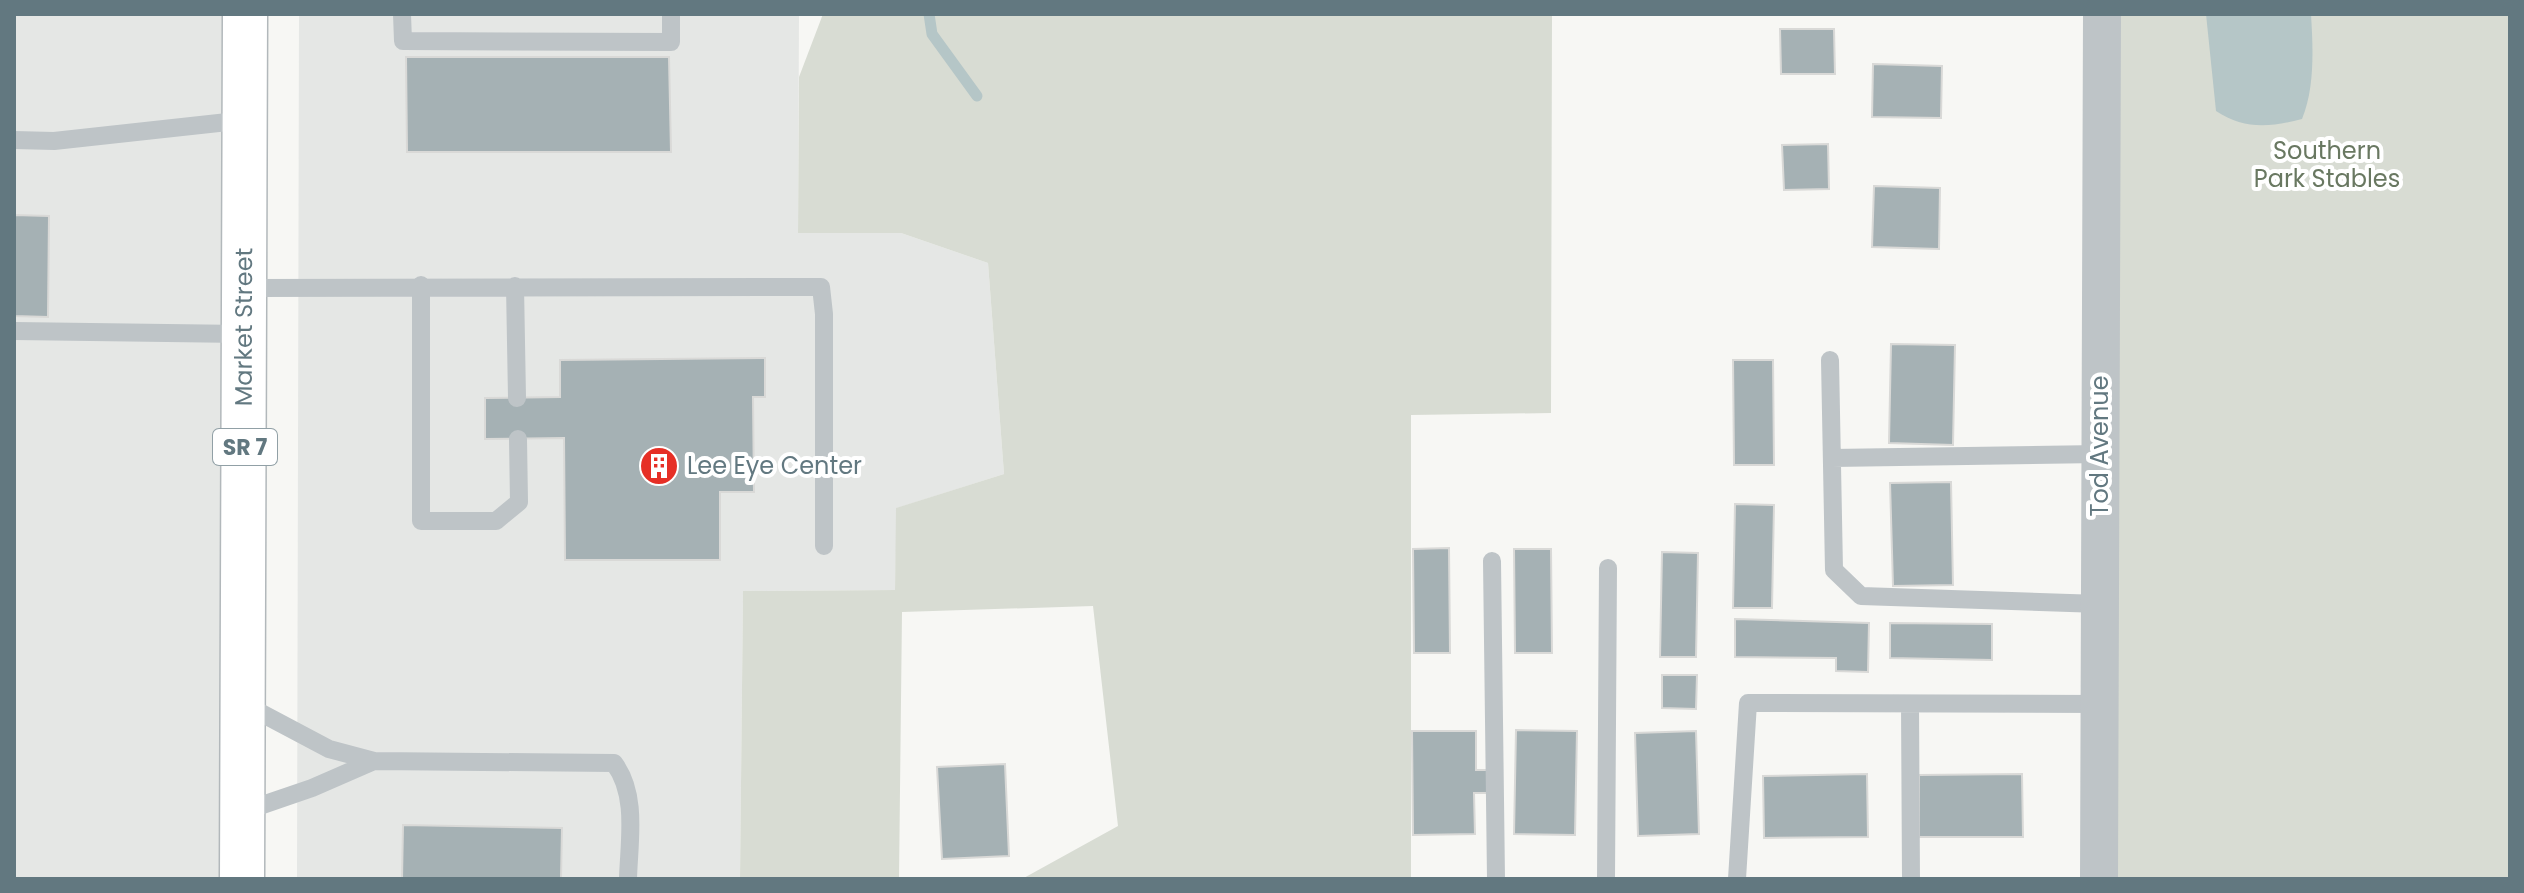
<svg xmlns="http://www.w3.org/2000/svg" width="2524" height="893" viewBox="0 0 2524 893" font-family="Poppins,sans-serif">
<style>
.built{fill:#e5e7e5}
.green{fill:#d8dcd3}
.water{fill:#b5c6c7}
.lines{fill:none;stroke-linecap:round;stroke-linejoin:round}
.stream{stroke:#b5c6c7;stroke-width:11}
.building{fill:#a5b1b4;stroke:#d9d9d7;stroke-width:2}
.primary-casing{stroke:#b2b8bb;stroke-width:47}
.service{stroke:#bec4c7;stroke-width:18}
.minor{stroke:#bec4c7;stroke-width:38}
.primary{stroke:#fff;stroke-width:44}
.labels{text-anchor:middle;stroke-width:8;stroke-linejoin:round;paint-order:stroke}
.shield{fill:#fff;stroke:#91a0a6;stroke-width:2}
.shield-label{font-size:22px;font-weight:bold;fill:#627880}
.park-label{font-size:24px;fill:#697861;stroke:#fff}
.street-label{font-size:24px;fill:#627880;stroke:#fff}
.poi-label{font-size:24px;fill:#627880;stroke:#fff;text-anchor:start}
</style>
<rect width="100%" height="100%" fill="#f7f7f4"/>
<path class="built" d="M14,14H245L242,879H14Z
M299,14H799L798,233H901L988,263L1004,474L897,508L895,590L743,591L740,879H297Z"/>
<path class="green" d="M823,14H1740L1552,15L1551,413L1411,415V879H1022L1118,826L1093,606L902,612L899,879H740L743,591L895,590L896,508L1004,474L988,263L901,233H798L799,77Z
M2102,14H2510V879H2099Z"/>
<path class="water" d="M2206,14H2311C2313,48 2315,87 2302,119C2271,127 2244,130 2216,111Z"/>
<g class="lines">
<path class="stream" d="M929,14L932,34L977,96"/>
</g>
<path class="building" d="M1780,29H1834L1835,74H1781Z
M406,57H669L671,152H407Z
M1873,64L1942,66L1941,118L1872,117Z
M1828,144L1829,189L1784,190L1782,145Z
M1874,186L1940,188L1939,249L1872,247Z
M14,215L49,216L48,317L14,316Z
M1891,344L1955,345L1953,445L1889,443Z
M765,358V397H753L754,492H720V560H565L564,438L485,439V398L560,397V360Z
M1733,360H1773L1774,465H1734Z
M1951,482L1953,585L1893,586L1890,483Z
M1735,504L1774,505L1772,608H1733Z
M1449,548L1450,653H1414L1413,549Z
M1514,549H1551L1552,653H1515Z
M1662,552L1698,553L1696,657H1660Z
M1735,619L1869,623L1868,672L1836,671V658L1735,657Z
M1890,623L1992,624V660L1890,658Z
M1662,675H1697L1696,709L1662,708Z
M1516,730L1577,731L1575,835L1514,834Z
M1412,731H1476V770H1487V793H1474L1475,834L1413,835Z
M1696,731L1699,834L1638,836L1635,733Z
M1005,764L1009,856L942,859L937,767Z
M1867,774L1868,837L1764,838L1763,776Z
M2022,774L2023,837H1919V775Z
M403,825L562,828L561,879H402Z"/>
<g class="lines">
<defs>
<g id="primary">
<path id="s1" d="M242,879L245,14"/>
</g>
</defs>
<use href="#primary" class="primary-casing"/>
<path class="service" d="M402,14L403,41L671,42V14
M14,140L54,141L246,120
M421,285V521H496L519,502L518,439
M515,286L517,398
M246,288L821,287L824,314V546
M14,331L243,334
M1830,360L1834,570L1861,596L2100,604
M1832,458L2100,454
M1492,561L1496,879
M1910,704L1911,879
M246,705L329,749L374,761L614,763C638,795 629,841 628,879
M242,812L312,788L374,761
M1606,879L1608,568
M1737,879L1748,703L2100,704"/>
<path class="minor" d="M2099,879L2102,14"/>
<use href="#primary" class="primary"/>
</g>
<defs>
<symbol id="building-disc" viewBox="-11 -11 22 22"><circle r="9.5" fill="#e62f26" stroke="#fff"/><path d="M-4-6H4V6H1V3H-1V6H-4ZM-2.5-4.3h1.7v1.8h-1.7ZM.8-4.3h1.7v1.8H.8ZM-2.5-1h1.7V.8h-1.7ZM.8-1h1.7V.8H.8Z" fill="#fff"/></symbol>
</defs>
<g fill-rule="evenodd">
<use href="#building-disc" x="637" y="444" width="44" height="44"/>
</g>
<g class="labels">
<rect class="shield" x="213" y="429" width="64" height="36" rx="6"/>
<g class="shield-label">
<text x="245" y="455">SR 7</text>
</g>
<g class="park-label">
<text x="2327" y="159">Southern<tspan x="2327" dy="28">Park Stables</tspan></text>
</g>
<g class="street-label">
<text dy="8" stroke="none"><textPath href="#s1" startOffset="552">Market Street</textPath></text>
<text transform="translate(2100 446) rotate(-90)" y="8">Tod Avenue</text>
</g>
<g class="poi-label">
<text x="687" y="474">Lee Eye Center</text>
</g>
</g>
<rect width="2524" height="893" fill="none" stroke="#627880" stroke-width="32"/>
</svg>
